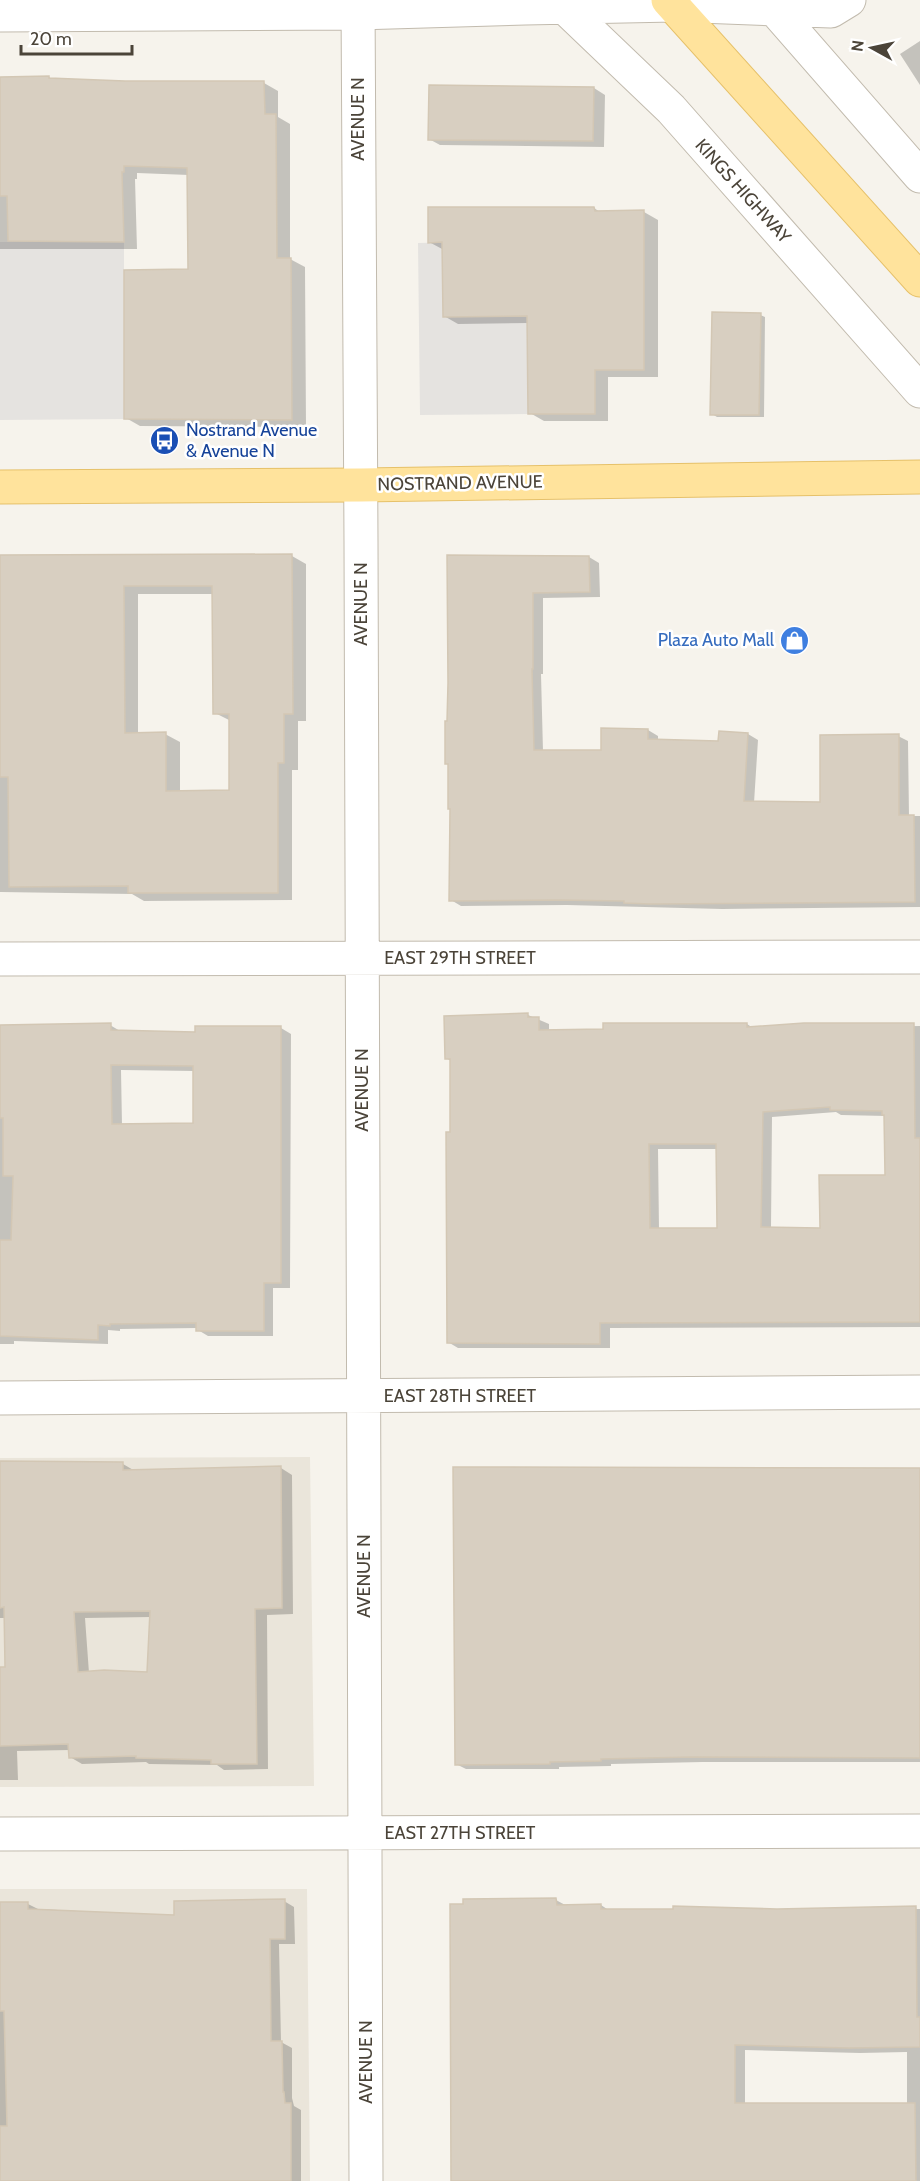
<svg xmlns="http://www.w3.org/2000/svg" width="920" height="2181" viewBox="0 0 920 2181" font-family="Cabin,sans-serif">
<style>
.residential{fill:#eae5da}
.parking{fill:#e5e3e0}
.shadow{fill:#0003;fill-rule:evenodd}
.building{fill:#d8cfc1;stroke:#d3c7b4;stroke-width:1.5;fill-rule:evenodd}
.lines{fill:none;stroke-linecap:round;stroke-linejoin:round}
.minor-casing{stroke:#c2bbae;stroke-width:35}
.major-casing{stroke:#e6c16a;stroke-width:35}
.minor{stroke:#fff;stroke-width:33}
.major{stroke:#ffe39c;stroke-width:33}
.labels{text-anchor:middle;stroke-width:5;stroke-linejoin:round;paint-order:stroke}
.street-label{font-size:18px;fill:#4b4439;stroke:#fff}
.transit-label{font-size:18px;fill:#164399;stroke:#fff;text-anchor:start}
.shop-label{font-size:18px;fill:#366cbe;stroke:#fff;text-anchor:end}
</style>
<rect width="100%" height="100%" fill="#f6f3ec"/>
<path class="residential" d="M310,1457L314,1786L0,1787V1458Z
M0,1889H307L310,2181H0Z"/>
<path class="parking" d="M124,241V419L0,420V242Z
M459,242L442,267L443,317L527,316L528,414L420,415L418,243Z"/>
<path class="shadow" d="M920,41V85L900,54Z
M0,77H49L53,80L125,82L264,83L278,91V117L290,124V259L305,267L306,427L140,426L126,418L190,271L189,175L137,173V179H135L137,249H0Z
M594,88L605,95L604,147L440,145L429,139Z
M594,208L600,212H644L658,220V377H608V421H544L530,413L529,323L458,324L444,316V250L429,242Z
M760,315L765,317L764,417H717L712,414Z
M292,556L306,564V721H298V770H292V900L144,901L132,894L0,892V557ZM138,594H214L215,713L231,721V791L180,792V742L165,734H138Z
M448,557H589L599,563L600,597L543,598V674H541L543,751L602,752L648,730L658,736V740L720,742L748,734L758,740L754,803L821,804L898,736L908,741L909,816H920V907L722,909L567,905L461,906L451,900Z
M528,1015L549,1024V1031L747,1024L753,1028L920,1026V1327L610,1328V1348H458L448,1342L452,1134L451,1061L446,1058ZM836,1112L841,1115L886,1116L887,1177L821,1229H771L772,1117ZM658,1149H718L719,1230L659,1229Z
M0,1025H110L120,1031L196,1034V1028H281L291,1034L290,1288H273V1336H208L198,1330V1328L120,1329V1331L108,1330V1344L14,1341V1344H0ZM121,1070L194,1071V1125H122Z
M0,1462L123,1464L135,1471L281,1468L292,1475L293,1614L267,1615L268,1769L224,1770L217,1765L149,1764L146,1762L82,1764L70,1757V1750L17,1751L18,1780H0V1669H6V1618H0ZM151,1617L149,1674L89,1673L85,1618Z
M920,1468V1762H703L611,1764V1766L559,1767V1769H466L456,1764L455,1469Z
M556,1900L567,1906L601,1905L610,1911L920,1909V2181H451ZM745,2050L860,2053L907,2052V2105H745Z
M284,1901L294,1907L295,1944H279L281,2042L292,2048V2098L294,2106L301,2110V2181H0V1915L28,1904L38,1909L176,1916Z"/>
<path class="building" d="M49,76V78L125,81H264L265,114H276L277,258H291L292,420L124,419V270L188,269L187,168L124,166V172H122L124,242L8,241L7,196H0V77Z
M429,85L594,87L593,141L428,140Z
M428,207H594L595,211L644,210V370H595V414H528L527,316L443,317L442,242L428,243Z
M712,312L761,313L759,415H710Z
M292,554L293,714H284V763H278V893H128V886L9,887L8,777H0V555ZM124,586H212L213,714H229V790L166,791V732L125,733Z
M447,555L589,556L590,592L533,593V669H532L534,750H601V728L648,729V739L718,741L719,731L748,733L744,801L820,802V735L899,734V815H914L915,902L650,904L624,903V901L556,900L449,901L450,809H448V764H445V721H447L448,683Z
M528,1013V1017H539V1030L603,1029V1023H747V1027L804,1023H914L915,1138H920V1322L600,1323V1344L447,1343L446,1132H450V1059H445L444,1016ZM830,1107V1110L882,1111V1115H884L885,1175H819L820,1228L761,1227L763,1112ZM649,1144H716L717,1228H650Z
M111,1023V1030L195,1032V1026H281V1283H264V1331H196V1323L110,1324V1326L98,1325V1340L0,1336V1240H11L13,1176H3V1118H0V1025ZM111,1065L193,1066V1123L112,1124Z
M0,1461L123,1462V1470L281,1466L282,1608L255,1609L257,1764H211V1760L136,1758V1756L69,1758L68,1744L0,1746V1667H5L4,1607L0,1608ZM150,1611L147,1672L104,1670L78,1672L74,1612Z
M453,1467L920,1468V1758L692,1757L601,1759V1761L550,1762V1764L455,1765Z
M556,1898L557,1905L601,1904V1909H673V1906L777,1909L916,1906L917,2017H920V2047L849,2048L735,2045V2103H915L916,2181H451L450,1904H463V1899Z
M285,1899V1939H270L271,2041H282L283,2092H284L285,2103H291V2181H0V2126H7L4,2011H0V1902H28V1909L174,1915V1901Z"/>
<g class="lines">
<defs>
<path id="minor" d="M358,0L361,541L366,2181
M557,0L671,109L920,391
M767,1L920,176
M0,15L357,13L525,8L674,5L831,11L849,0
M0,959L920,957
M0,1398L920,1392
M0,1834L920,1831"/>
<path id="major" d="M668,0L920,280
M0,487L361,485L920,477"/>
</defs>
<use href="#minor" class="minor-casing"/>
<use href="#major" class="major-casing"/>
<use href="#minor" class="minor"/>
<use href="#major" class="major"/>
</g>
<defs>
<symbol id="bus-disc" viewBox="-11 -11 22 22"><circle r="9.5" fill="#1a4fb4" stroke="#fff"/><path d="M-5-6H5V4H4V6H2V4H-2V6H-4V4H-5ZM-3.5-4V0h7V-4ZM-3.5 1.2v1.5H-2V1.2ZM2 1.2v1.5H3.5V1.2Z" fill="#fff"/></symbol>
<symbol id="shop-disc" viewBox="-11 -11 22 22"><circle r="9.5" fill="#3f7fe0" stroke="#fff"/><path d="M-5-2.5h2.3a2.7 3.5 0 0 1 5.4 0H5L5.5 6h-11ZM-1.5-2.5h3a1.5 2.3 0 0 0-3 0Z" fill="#fff"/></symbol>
</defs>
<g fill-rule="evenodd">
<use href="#bus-disc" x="148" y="424" width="33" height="33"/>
<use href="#shop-disc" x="778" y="624" width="33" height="33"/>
</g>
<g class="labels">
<g class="street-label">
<text transform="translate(358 119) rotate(-90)" y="6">AVENUE N</text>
<text transform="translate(743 191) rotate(48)" y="6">KINGS HIGHWAY</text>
<text transform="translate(460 483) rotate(-1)" y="6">NOSTRAND AVENUE</text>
<text transform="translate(361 604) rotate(-90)" y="6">AVENUE N</text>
<text x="460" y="964">EAST 29TH STREET</text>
<text transform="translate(362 1090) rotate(-90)" y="6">AVENUE N</text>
<text x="460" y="1402">EAST 28TH STREET</text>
<text transform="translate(364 1576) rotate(-90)" y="6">AVENUE N</text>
<text x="460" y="1839">EAST 27TH STREET</text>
<text transform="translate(366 2062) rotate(-90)" y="6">AVENUE N</text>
</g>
<g class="transit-label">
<text x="186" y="436">Nostrand Avenue<tspan x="186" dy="21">&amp; Avenue N</tspan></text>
</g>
<g class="shop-label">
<text x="774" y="646">Plaza Auto Mall</text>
</g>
</g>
<g transform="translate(872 48) rotate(278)" stroke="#ffffff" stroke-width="4.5" paint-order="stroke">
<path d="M0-4.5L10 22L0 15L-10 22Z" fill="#4b4439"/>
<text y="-9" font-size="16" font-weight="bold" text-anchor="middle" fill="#4b4439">N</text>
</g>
<path d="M21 45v9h111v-9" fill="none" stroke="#4b4439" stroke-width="3"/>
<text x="30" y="45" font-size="18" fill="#4b4439" stroke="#ffffff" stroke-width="4.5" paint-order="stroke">20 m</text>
</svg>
